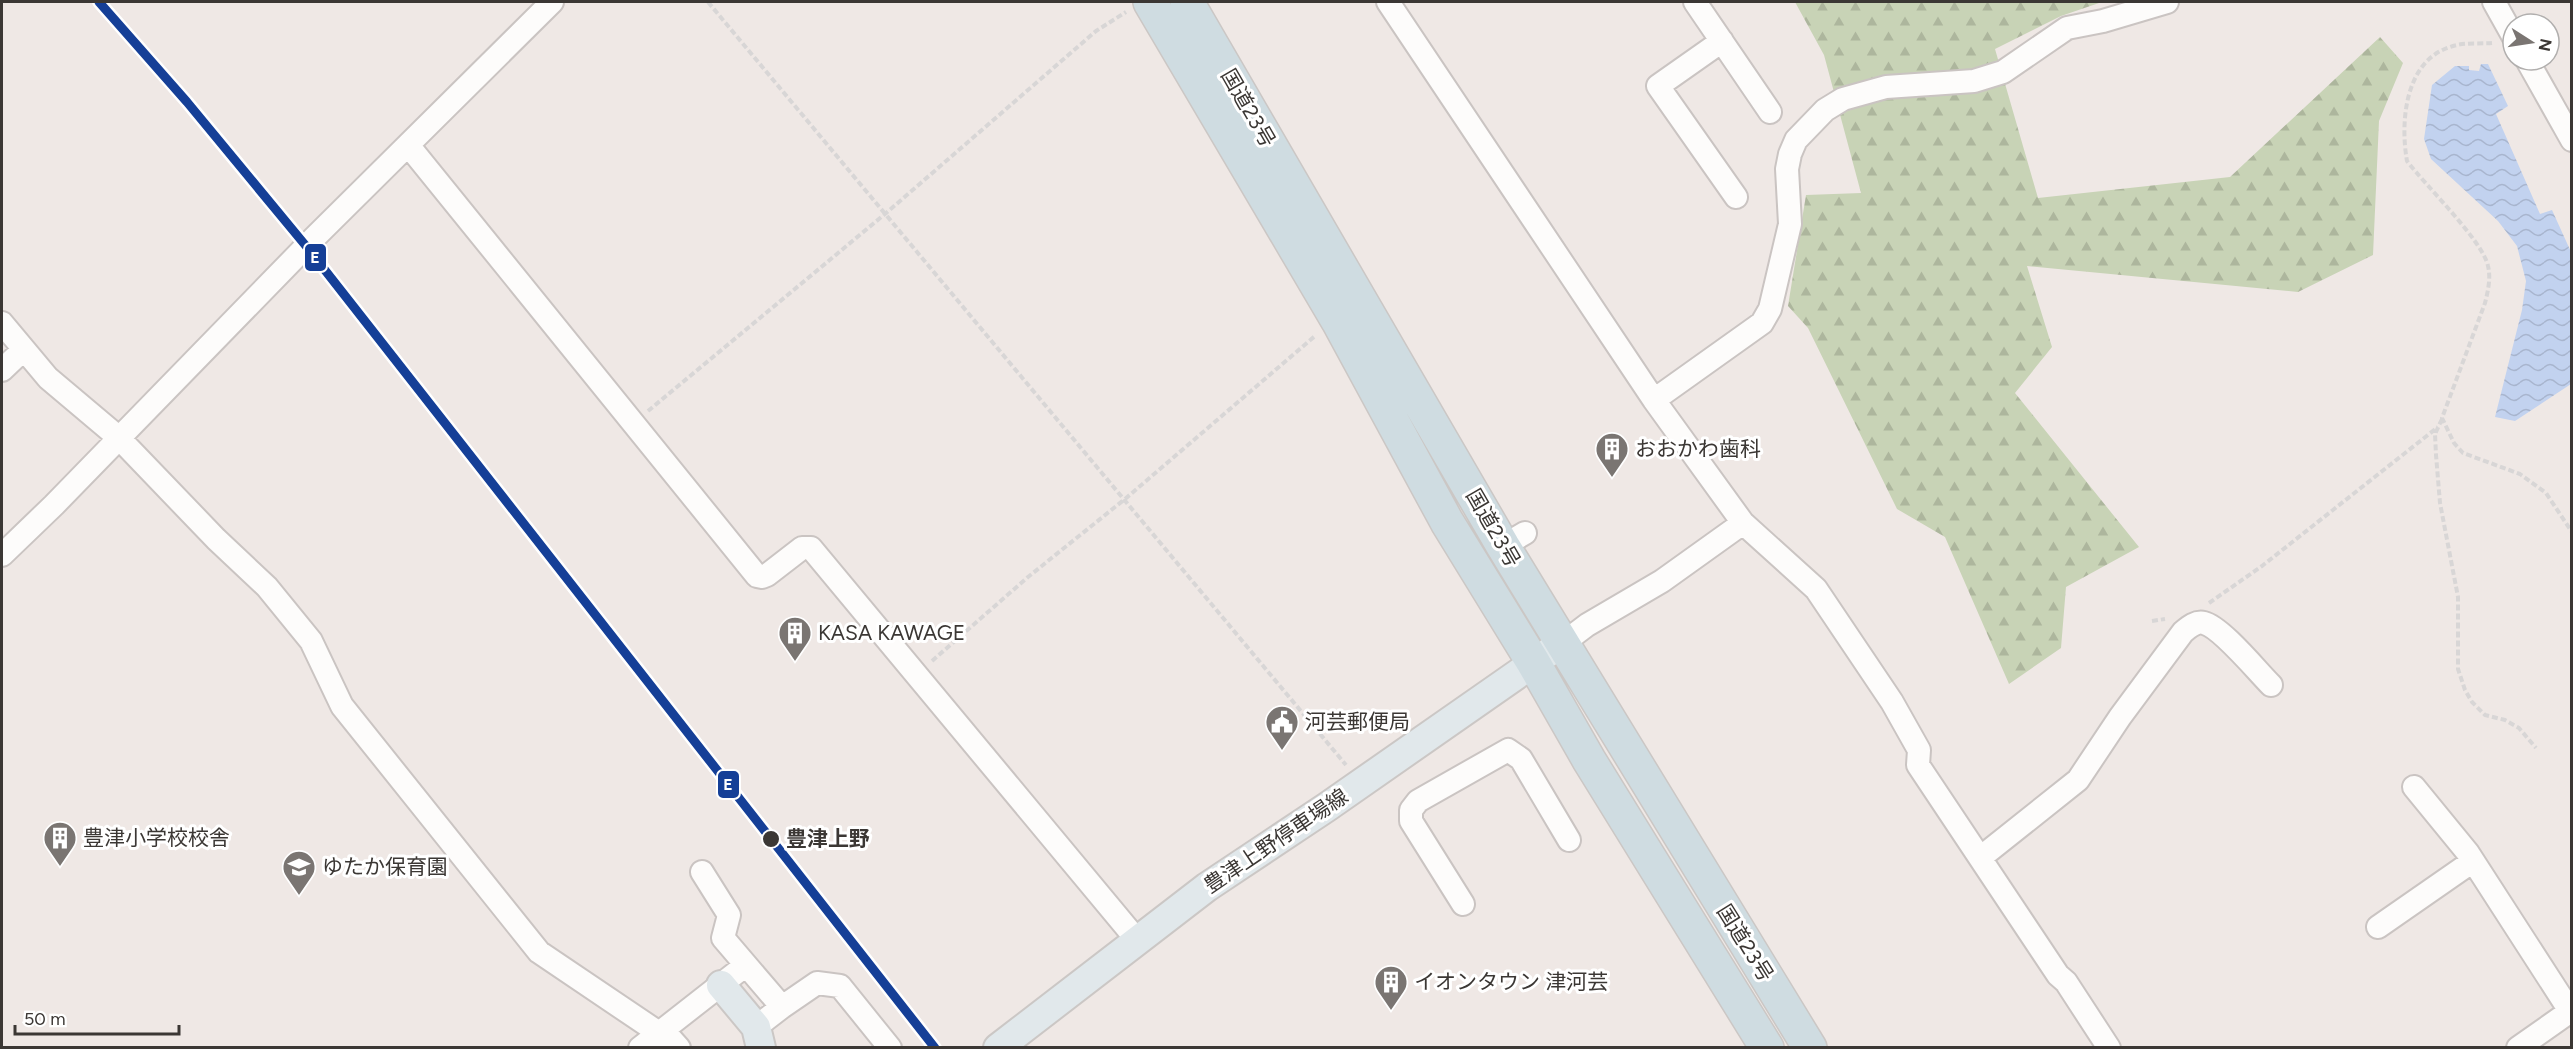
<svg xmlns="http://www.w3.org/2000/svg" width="2573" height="1049" viewBox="0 0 2573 1049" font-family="Figtree,'Noto Sans JP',sans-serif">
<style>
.forest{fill:url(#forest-firs)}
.water{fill:url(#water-waves)}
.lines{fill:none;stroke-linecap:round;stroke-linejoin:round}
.minor-casing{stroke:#cac4c2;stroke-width:26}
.major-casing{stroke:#cbc7c5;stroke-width:32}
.highway-casing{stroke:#cbc7c5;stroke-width:36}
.path{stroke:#d8d6d6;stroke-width:4;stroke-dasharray:6 3;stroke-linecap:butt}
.minor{stroke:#fdfcfb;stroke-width:22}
.major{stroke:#e1e8eb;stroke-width:28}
.highway{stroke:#cfdce1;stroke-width:33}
.rail-1-casing{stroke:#fff;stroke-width:14}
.rail-1{stroke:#153f97;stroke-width:9}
.stop-dot{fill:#3b3734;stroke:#fff;stroke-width:2}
.labels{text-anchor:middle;stroke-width:6;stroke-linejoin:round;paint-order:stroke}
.street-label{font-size:21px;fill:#3b3734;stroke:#fff}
.poi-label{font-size:21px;fill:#3b3734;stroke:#fff;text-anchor:start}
.stop-label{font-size:21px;font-weight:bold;fill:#3b3734;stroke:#fff;text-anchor:start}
.line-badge{stroke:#fff;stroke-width:2}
.badge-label{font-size:16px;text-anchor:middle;font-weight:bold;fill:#fff}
</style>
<defs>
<pattern id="forest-firs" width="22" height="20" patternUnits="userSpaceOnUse" patternTransform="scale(1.5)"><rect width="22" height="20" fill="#c8d3b6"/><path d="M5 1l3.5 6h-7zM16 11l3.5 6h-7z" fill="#adb69d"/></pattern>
<pattern id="water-waves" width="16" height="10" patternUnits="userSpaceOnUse" patternTransform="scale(1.5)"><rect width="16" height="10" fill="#c2d2ef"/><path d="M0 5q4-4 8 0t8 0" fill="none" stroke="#a8b5ce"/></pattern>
</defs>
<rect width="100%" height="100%" fill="#efe8e5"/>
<path class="forest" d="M1795,2H2102L2061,16L1995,49L2038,198L2230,177L2380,37L2403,63L2379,121L2373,255L2298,292L2027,266L2052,347L2015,393L2139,547L2066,587L2061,648L2009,684L1945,537L1897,509L1808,328L1788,306L1806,195L1861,193L1824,55Z"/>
<path class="water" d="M2481,64H2488L2508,106L2496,114L2540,214L2552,210L2571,252V384L2515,421L2495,417L2522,310L2526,281L2517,246L2498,221L2431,159L2424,139L2432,85L2455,66H2469V70L2479,71Z"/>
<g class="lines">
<defs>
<path id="minor" d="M1388,2L1654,400L1743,523L1816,589L1892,702L1919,750L1918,765L2058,975L2066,982L2109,1048
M1695,2L1770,112
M2494,2L2513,36
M1722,41L1658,86L1736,197
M2527,60L2572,140
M408,145L757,576L762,577L767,575L802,548H811L1137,940
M2,323L48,378L118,437L216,539L267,587L311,641L342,706L539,952L659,1033
M2,370L23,350
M1654,400L1762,323L1770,309L1790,224L1787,169L1790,154L1796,140L1825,110L1843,99L1886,87L1974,81L2003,72L2067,28L2103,21L2167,2
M1503,546L1525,533
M2,555L54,505L314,238L552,2
M1562,644L1587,625L1662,581L1743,523
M2414,787L2468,853L2570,1011
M1980,858L2078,780L2120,717L2183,632C2189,627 2196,621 2204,623C2221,627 2257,671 2271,685
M702,872L729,915L723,938L782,1007L756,1027
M1463,904L1411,821V810L1418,801L1508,750L1521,759L1569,840
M2378,927L2473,861
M782,1007L817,983L840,986L890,1048
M663,1030L679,1048
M640,1048L746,965
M2518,1048L2572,1010"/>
<path id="major" d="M721,985L756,1027L761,1048
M998,1048L1207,887L1327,807L1552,650"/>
<path id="highway" d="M1150,2L1338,321L1447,522L1533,662L1589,760L1767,1048
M1187,2L1503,546L1810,1048"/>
</defs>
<use href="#minor" class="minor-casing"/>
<use href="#major" class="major-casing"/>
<use href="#highway" class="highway-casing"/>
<path class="path" d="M708,2L1346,765
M2492,43C2479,44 2463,42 2450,47C2405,61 2400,122 2407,161C2425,185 2483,241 2488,266C2491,278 2488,291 2485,303L2442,418L2454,443L2463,453L2520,474L2546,493L2572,532
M648,411L885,214L1096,31L1126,12
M2442,419L2435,434L2436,455L2440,503L2458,597V669L2465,690L2472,702L2485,715L2505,720L2519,728L2536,748
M2209,603L2262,566L2438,427
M2152,621L2165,619
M932,661L1028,577L1125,499L1315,336"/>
<use href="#minor" class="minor"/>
<use href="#major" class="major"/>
<use href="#highway" class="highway"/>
<defs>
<path id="rail-1" d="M99,2L187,102L306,246L935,1048"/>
</defs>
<use href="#rail-1" class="rail-1-casing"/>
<use href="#rail-1" class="rail-1"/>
</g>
<defs>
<symbol id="building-pin" viewBox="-11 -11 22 30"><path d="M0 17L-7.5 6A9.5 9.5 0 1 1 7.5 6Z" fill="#7a7572" stroke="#fff"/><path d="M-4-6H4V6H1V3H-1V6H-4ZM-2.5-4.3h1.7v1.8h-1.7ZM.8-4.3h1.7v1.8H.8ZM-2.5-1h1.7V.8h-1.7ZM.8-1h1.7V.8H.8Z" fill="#fff"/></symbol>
<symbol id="civic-pin" viewBox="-11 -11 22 30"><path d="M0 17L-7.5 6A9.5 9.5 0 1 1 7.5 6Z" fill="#7a7572" stroke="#fff"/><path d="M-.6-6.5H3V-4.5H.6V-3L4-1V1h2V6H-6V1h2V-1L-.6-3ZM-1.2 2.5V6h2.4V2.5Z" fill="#fff"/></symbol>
<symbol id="school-pin" viewBox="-11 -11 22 30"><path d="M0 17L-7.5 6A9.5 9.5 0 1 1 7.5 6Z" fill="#7a7572" stroke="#fff"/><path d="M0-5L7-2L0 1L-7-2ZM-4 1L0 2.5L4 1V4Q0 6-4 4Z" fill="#fff"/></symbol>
</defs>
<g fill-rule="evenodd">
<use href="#building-pin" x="1593" y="430" width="38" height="52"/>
<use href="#building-pin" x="776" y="614" width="38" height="52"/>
<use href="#civic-pin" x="1263" y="703" width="38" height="52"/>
<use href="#building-pin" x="41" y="819" width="38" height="52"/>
<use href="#school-pin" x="280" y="848" width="38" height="52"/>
<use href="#building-pin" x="1372" y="963" width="38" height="52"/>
</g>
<circle class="stop-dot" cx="771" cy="839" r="9"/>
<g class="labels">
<g class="street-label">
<text transform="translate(1248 108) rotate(60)" y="7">国道23号</text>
<text transform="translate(1493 528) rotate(60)" y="7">国道23号</text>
<text transform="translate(1276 841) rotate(-34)" y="7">豊津上野停車場線</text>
<text transform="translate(1745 943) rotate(58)" y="7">国道23号</text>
</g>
<g class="poi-label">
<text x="1635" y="456">おおかわ歯科</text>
<text x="818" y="640">KASA KAWAGE</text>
<text x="1305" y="729">河芸郵便局</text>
<text x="83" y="845">豊津小学校校舎</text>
<text x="322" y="874">ゆたか保育園</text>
<text x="1414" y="989">イオンタウン 津河芸</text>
</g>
<g class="stop-label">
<text x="786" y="846">豊津上野</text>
</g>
</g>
<g class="line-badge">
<rect x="304" y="243" width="23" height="29" rx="6" fill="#153f97"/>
<rect x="717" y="770" width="23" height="29" rx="6" fill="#153f97"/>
</g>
<g class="badge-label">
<text x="315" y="263">E</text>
<text x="728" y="790">E</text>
</g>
<rect width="2573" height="1049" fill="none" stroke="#3b3734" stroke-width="6"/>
<g transform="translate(2531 42) rotate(102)"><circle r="28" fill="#ffffff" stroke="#b1afae" stroke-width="1.5"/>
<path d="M0-4.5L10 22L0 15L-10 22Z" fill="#7a7572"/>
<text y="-9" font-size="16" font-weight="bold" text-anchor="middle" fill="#3b3734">N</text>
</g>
<path d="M15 1025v9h164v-9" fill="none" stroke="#3b3734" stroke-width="3"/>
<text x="24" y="1025" font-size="18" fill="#3b3734" stroke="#ffffff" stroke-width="4.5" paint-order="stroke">50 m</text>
</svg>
